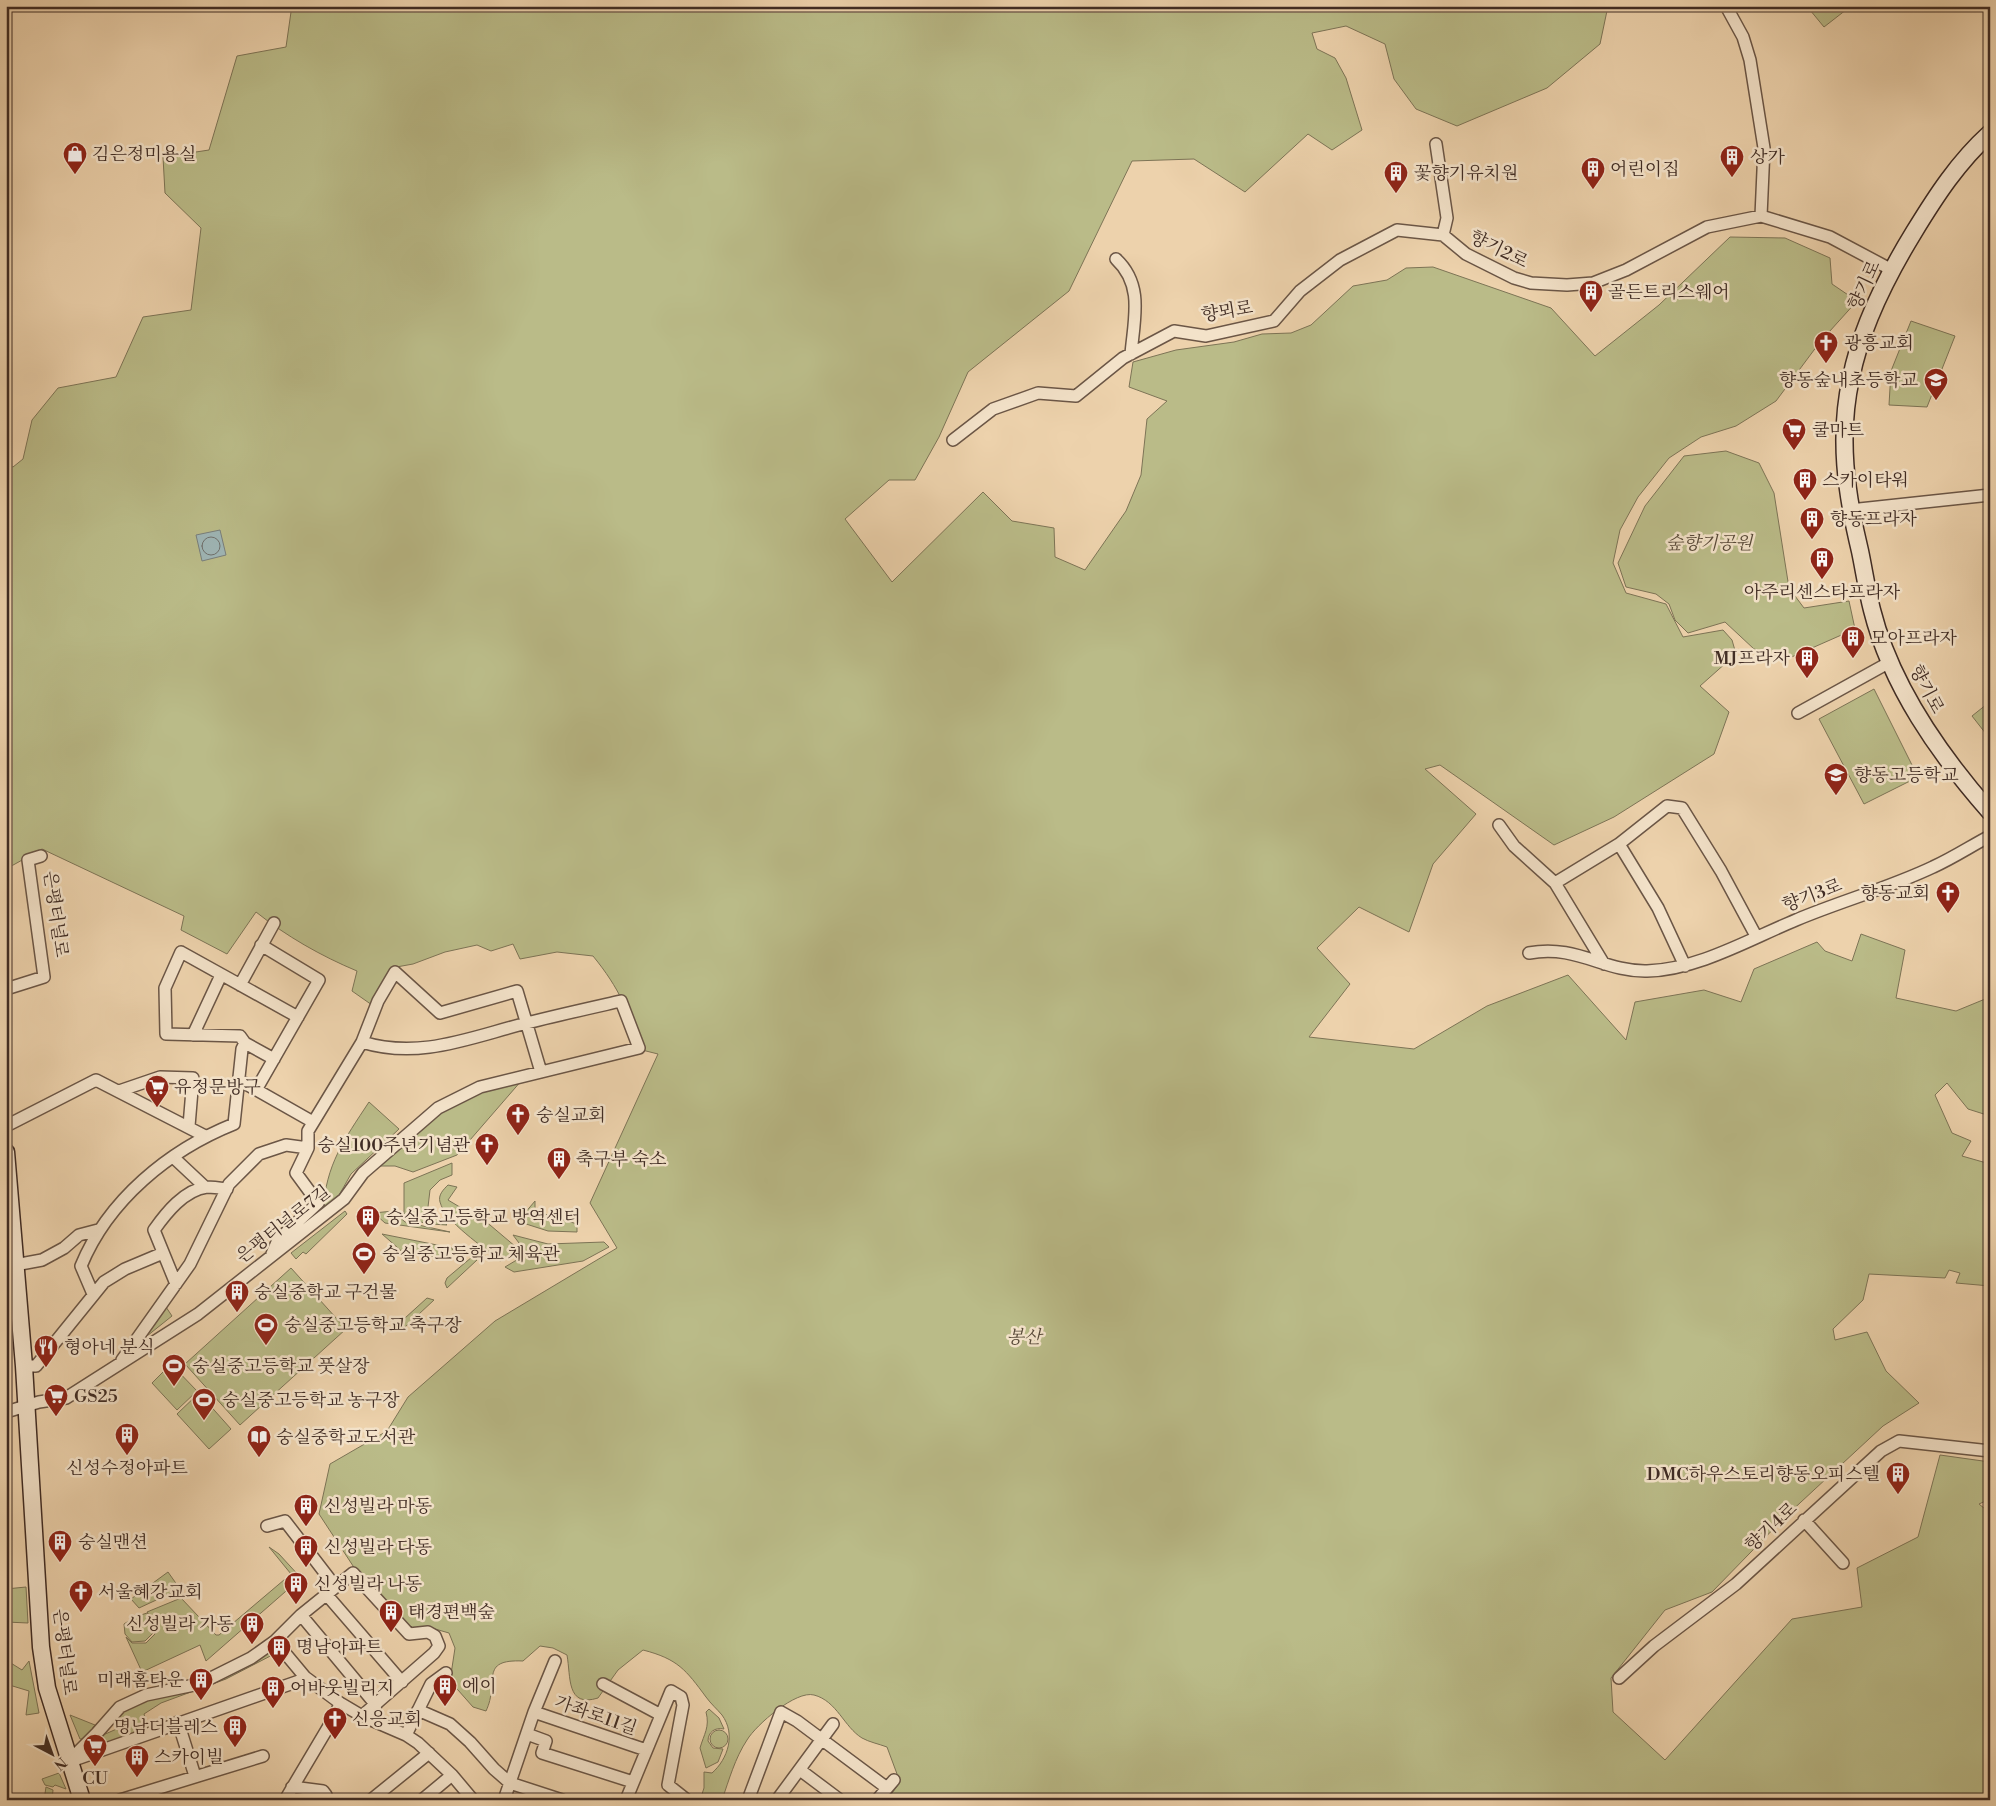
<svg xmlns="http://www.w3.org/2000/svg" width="1996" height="1806" viewBox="0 0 1996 1806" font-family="'Libre Bodoni','Noto Serif KR',serif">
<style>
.green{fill:#babb88;stroke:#7d7456}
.water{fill:#9eb5b5;stroke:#787e7b}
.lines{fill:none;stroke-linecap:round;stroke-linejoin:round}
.shore{stroke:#6f706c;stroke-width:1}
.street-casing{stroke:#6b5646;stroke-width:14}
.secondary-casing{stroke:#402c24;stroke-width:19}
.street{stroke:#f3e2c9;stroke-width:11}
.secondary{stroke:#f3e2c9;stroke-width:16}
.labels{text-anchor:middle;stroke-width:5;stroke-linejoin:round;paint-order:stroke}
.poi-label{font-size:18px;fill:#402c24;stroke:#f3e2c9;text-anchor:start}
.street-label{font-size:18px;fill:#402c24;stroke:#f3e2c9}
.park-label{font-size:18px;font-style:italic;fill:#584938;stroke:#f3e2c9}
</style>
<rect width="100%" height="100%" fill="#edd2ac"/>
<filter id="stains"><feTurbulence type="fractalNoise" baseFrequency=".004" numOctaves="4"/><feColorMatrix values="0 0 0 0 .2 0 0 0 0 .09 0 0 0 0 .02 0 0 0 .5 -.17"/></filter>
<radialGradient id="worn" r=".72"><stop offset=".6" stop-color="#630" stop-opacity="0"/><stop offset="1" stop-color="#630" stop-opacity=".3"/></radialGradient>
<path class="green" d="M284,6H1608L1600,44L1547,88L1457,126L1416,109L1394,79L1385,44L1346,26L1312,33L1317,49L1335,58L1346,78L1362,130L1332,150L1308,134L1245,192L1194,159L1132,161L1069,291L968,372L939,437L915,480H889L845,519L892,582L983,492L1012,521L1054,528L1055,557L1085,570L1126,511L1141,475L1147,419L1167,401L1129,387L1133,362L1176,350L1234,342L1262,334L1291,333L1311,325L1353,286L1387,280L1406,268L1433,267L1551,308L1595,356L1659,305L1730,237L1785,238L1830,258L1832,284L1857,301L1820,342L1776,401L1736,426L1701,437L1669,458L1638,497L1620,530L1613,563L1626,593L1666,604L1683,637L1723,630L1732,640L1736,654L1700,686L1729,712L1714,754L1614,817L1554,845L1440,765L1425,769L1476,814L1433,864L1409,932L1359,907L1317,948L1350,984L1309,1037L1414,1049L1487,1006L1568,975L1626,1040L1635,1002L1704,990L1741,1002L1754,969L1817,942L1825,951L1852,961L1861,934L1905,950L1896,998L1956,1011L1990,997V1116L1968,1109L1947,1083L1935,1095L1952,1133L1971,1141L1962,1156L1990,1164V1286L1956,1283L1960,1273L1949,1270L1945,1278L1869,1274L1863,1300L1833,1329L1835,1340L1867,1332L1886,1371L1919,1403L1883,1426L1787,1515L1712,1592L1665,1610L1611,1678L1613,1712L1665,1760L1792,1619L1862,1607L1857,1568L1918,1537L1940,1455L1990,1462V1499L1979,1504L1990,1513V1800H887L900,1782L887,1747C879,1744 869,1742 862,1738C844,1727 837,1701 814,1695C796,1690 756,1725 747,1740C735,1758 729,1780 722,1800H700L704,1788V1772L712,1773C728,1759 736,1734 722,1715C717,1709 711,1704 706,1697C686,1670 678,1659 643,1650L618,1670L598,1698C566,1708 571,1677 567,1655L553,1648L540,1646L523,1661C478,1659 500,1682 486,1711L473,1707L450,1681L455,1648L449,1633L428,1627L410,1628L357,1572L319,1514L330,1464L387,1431L408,1397L495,1321L617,1248L590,1203L658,1054L642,1050C628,1011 620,989 593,956L557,952L520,959L513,944L491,951L477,945L445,952L413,964L391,968L372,1005L352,991L357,971C321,956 286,936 256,912L227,954L181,930L184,916L42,849L6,869V465L13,467L23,459L32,420L58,388L116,377L143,317L191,310L201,228L165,193L163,157L209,150L237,56L286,47L291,12Z
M1815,6H1851L1824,27L1810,10Z
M1911,321L1955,336L1927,407L1889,405L1891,371Z
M1726,451L1759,463L1774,493L1789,588L1804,608L1849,601L1855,629L1787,659L1754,649L1725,622L1688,633L1675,620L1669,604L1656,594L1626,587L1618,563L1645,506L1684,456Z
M1874,689L1918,777L1864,804L1819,719Z
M1987,704L1990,707V739L1972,716Z
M522,1080L457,1155L413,1172L395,1166H375L439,1113L483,1089Z
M369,1102L399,1129L351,1174L338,1197L323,1211C326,1164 344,1140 369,1102Z
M452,1163V1175L440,1180L430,1190L428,1207L447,1225C431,1224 417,1224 404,1214V1183Z
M448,1185L457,1187L448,1200L490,1225L516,1247L514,1253L500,1261C484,1247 445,1222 440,1202C438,1195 443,1190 448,1185Z
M535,1201V1211L577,1224V1232L548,1231L523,1223L524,1214Z
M345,1211L347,1214L306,1254L303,1252L296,1259L291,1253Z
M393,1211L405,1222L450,1232L385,1223L374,1213Z
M382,1234L452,1248L455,1254L448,1257L406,1255Z
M513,1235L548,1244L604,1242L609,1247L583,1261L514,1272L505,1267L520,1258L522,1247Z
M472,1257L477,1260L447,1288L445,1283L447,1278Z
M291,1268L346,1329L240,1425L185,1364Z
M427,1298L434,1300L404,1328L402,1325L405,1318Z
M166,1307L172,1316L147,1336L145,1332Z
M171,1364L197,1391L177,1410L152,1383Z
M199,1393L231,1429L209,1449L177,1414Z
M269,1547L279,1554L301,1578L206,1661L200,1645L142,1672L126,1637L132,1643H146L155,1634L156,1622L147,1612L181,1598L216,1635H219L291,1574Z
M168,1572L180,1589L139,1608L131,1599Z
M26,1587L28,1623L6,1622V1589Z
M147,1613L154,1622L153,1633L145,1641L132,1642L125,1634L124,1624L135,1617Z
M274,1645L280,1651L226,1679L161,1703L144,1714L149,1728L89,1749L103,1735L128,1724L126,1719L108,1726L123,1711L139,1702L187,1691Z
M6,1660L22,1670L29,1661L39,1713L26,1715L29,1691L6,1684Z
M709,1709L719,1718L724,1729C715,1727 708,1732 708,1741L713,1748L723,1749L718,1762L706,1768L700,1748C704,1734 710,1727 706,1712Z
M70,1715L95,1725L85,1739H80Z
M710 1739a9 9 0 1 1 18 0a9 9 0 1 1-18 0Z
M59,1773L66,1789L55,1785L53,1787L45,1785L42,1779Z
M46,1787L53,1790L52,1800H44Z"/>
<path class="water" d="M220,530L226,555L202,561L196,535Z"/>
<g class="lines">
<path class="shore" d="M202 546a9 9 0 1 1 18 0a9 9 0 1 1-18 0Z"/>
<defs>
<path id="street" d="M1726,6L1743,37L1750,60L1764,148L1761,216
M1436,144L1447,218L1443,235
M1116,259C1144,285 1134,319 1131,354
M953,440L993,409L1038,393L1076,396L1123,358L1174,331L1206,336L1274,321L1300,291L1340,260L1397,230L1443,235L1466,254L1514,278L1531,283L1567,285L1593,283L1626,270L1707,227L1761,216L1830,237L1892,270
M1850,510L1990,495
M1798,713L1890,662
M1499,825L1514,846L1555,883
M1619,844L1658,908L1685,966
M1529,953C1577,944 1604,972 1647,971C1697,970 1750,939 1796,920C1841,901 1889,888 1933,867C1953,858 1971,846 1990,836
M1604,964L1555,883L1619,844L1667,806L1682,808L1721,871L1756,936
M240,985L274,923
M6,989L44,977L28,860L41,856
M193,1035L221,975
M274,1059L245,1043L240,1036L166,1034L165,988L181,952L298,1017
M239,1080L313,1122
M256,1090L319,980L261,945
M119,1091L160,1077L193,1078L189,1126
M6,1126L96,1080L205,1136
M173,1157L205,1187
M272,1254L278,1240L318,1203L296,1173L308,1148V1131L362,1042L378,1001L395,972L440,1013L517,991L541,1072
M15,1265L42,1260L64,1248L79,1235L98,1230
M176,1284L154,1230C166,1213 184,1190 207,1187C213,1187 220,1188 227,1189
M93,1294L81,1266C108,1200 169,1150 234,1124L242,1049L245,1043
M122,1360L190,1264L229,1184L259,1154L286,1145L308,1148
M24,1366H36L104,1282L125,1269L163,1253
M6,1412L39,1402L66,1398L198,1314L344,1199L363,1173L438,1108L480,1087L639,1048L621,1001C590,1008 558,1015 527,1023C471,1037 420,1060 362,1042
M1804,1520L1843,1563
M267,1526L285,1521L335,1586
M326,1594L402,1682
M301,1615L376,1705
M275,1641L305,1677L340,1703L362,1716L406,1735L418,1743L452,1775L473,1800
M1619,1678L1654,1646L1736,1584L1881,1451L1899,1441L1990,1451
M603,1684L661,1715
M418,1710L450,1724L470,1742L494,1769L510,1783L562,1800
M534,1712L646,1750
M178,1722L195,1776
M527,1734L546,1741L542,1753L633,1782
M406,1735L431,1684L446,1673
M74,1760L299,1681L305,1677
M69,1761L97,1733L120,1707L146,1695L199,1684L251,1658L275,1641L301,1615L353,1573L409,1634L428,1632L435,1636L439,1646L434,1653L362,1716
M800,1770L840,1800
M292,1787L323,1791L326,1795L325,1800
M120,1800L263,1756
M285,1800L336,1714L340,1703
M371,1800L429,1753
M422,1800L452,1775
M504,1800L534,1712L555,1661
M626,1800L671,1691L681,1697L683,1705L668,1785L687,1800
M748,1800L781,1712L797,1721L887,1788
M777,1800L833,1724
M877,1800L894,1780"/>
<path id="secondary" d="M1990,133C1958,162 1936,196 1914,232C1887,276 1861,327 1851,378C1838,437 1846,493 1860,551C1864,570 1867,591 1872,610C1891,686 1939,754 1990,812
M6,1152L24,1366L41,1647L47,1688L82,1800"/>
</defs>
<use href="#street" class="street-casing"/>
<use href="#secondary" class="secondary-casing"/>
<use href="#street" class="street"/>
<use href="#secondary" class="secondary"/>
</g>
<defs>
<symbol id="shop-pin" viewBox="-11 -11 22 30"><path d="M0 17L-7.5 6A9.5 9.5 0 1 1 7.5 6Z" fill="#8f2418" stroke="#f3e2c9"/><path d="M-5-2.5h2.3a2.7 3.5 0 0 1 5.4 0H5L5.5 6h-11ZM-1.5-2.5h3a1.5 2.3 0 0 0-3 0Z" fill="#fff"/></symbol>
<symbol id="building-pin" viewBox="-11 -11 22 30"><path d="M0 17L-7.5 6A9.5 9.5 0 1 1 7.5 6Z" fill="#8f2418" stroke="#f3e2c9"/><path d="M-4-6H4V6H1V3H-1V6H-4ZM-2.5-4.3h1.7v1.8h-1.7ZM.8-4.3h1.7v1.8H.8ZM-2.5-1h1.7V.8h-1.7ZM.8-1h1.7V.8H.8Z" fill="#fff"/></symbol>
<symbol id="church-pin" viewBox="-11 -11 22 30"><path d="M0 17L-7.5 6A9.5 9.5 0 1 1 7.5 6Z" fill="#8f2418" stroke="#f3e2c9"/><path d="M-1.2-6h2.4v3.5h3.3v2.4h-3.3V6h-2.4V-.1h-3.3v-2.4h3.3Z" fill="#fff"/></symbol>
<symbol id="school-pin" viewBox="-11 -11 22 30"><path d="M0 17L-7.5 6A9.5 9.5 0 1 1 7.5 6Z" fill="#8f2418" stroke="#f3e2c9"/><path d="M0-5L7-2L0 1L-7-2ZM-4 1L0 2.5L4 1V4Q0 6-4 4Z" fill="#fff"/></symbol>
<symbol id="supermarket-pin" viewBox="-11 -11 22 30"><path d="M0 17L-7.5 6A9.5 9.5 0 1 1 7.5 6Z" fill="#8f2418" stroke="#f3e2c9"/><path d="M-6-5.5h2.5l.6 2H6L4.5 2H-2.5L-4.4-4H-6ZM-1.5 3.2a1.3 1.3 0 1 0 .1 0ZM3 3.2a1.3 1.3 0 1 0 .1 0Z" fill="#fff"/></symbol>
<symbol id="stadium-pin" viewBox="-11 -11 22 30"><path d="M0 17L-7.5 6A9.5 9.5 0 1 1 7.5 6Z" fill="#8f2418" stroke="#f3e2c9"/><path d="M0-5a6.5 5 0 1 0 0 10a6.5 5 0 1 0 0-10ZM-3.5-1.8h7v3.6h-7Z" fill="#fff"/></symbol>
<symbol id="restaurant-pin" viewBox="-11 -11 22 30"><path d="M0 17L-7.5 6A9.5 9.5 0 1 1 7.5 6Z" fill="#8f2418" stroke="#f3e2c9"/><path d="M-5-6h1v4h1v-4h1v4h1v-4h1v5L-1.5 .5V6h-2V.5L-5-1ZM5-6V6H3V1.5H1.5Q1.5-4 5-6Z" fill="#fff"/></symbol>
<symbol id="library-pin" viewBox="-11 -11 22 30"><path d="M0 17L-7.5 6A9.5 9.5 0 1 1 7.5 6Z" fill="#8f2418" stroke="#f3e2c9"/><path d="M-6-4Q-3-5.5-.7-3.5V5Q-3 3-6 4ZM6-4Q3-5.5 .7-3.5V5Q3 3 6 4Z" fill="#fff"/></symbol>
</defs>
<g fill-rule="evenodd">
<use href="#shop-pin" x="61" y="140" width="28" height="38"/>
<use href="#building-pin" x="1718" y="143" width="28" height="38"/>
<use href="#building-pin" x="1579" y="155" width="28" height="38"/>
<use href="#building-pin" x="1382" y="159" width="28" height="38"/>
<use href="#building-pin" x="1577" y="278" width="28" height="38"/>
<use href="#church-pin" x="1812" y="329" width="28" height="38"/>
<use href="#school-pin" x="1922" y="366" width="28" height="38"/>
<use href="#supermarket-pin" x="1780" y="416" width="28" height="38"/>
<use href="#building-pin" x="1791" y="466" width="28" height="38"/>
<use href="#building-pin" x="1798" y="505" width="28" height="38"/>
<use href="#building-pin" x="1808" y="545" width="28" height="38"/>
<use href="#building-pin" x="1839" y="624" width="28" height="38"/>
<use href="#building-pin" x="1793" y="644" width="28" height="38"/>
<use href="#school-pin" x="1822" y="761" width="28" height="38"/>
<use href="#church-pin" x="1934" y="879" width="28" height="38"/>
<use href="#supermarket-pin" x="143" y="1073" width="28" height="38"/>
<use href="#church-pin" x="504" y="1101" width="28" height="38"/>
<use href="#church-pin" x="473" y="1131" width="28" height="38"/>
<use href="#building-pin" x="545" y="1145" width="28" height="38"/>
<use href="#building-pin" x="354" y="1203" width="28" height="38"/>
<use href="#stadium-pin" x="350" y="1240" width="28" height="38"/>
<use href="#building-pin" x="223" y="1278" width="28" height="38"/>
<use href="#stadium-pin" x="252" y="1311" width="28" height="38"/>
<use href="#restaurant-pin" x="32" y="1333" width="28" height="38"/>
<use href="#stadium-pin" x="160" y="1352" width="28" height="38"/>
<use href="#supermarket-pin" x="42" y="1382" width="28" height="38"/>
<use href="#stadium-pin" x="190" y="1386" width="28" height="38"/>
<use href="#building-pin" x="113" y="1421" width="28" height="38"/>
<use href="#library-pin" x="245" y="1423" width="28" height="38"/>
<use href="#building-pin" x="1884" y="1460" width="28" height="38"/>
<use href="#building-pin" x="292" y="1492" width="28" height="38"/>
<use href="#building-pin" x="46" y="1528" width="28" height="38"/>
<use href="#building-pin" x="292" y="1533" width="28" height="38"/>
<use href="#building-pin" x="282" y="1570" width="28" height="38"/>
<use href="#church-pin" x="67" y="1578" width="28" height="38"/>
<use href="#building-pin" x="377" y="1598" width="28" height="38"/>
<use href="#building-pin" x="238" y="1610" width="28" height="38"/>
<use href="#building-pin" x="265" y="1633" width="28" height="38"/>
<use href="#building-pin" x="187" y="1666" width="28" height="38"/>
<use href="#building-pin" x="431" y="1672" width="28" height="38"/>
<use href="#building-pin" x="259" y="1674" width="28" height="38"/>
<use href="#church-pin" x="321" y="1705" width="28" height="38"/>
<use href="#building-pin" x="221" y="1713" width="28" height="38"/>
<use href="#supermarket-pin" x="81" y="1732" width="28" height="38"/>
<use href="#building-pin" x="123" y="1743" width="28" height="38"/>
</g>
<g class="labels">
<g class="poi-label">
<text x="92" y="160">김은정미용실</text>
<text x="1750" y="163">상가</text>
<text x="1610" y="175">어린이집</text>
<text x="1414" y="179">꽃향기유치원</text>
<text x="1608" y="298">골든트리스웨어</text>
<text x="1844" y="349">광흥교회</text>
<text x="1918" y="386" text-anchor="end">향동숲내초등학교</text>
<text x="1812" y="436">쿨마트</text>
<text x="1822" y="486">스카이타워</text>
<text x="1830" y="525">향동프라자</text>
<text x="1822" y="598" text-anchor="middle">아주리센스타프라자</text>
<text x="1870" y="644">모아프라자</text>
<text x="1790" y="664" text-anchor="end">MJ프라자</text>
<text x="1854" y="781">향동고등학교</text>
<text x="1930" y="899" text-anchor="end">향동교회</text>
<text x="174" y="1093">유정문방구</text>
<text x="536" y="1121">숭실교회</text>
<text x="470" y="1151" text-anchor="end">숭실100주년기념관</text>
<text x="576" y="1165">축구부 숙소</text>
<text x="386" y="1223">숭실중고등학교 방역센터</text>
<text x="382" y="1260">숭실중고등학교 체육관</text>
<text x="254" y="1298">숭실중학교 구건물</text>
<text x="284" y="1331">숭실중고등학교 축구장</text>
<text x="64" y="1353">형아네 분식</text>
<text x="192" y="1372">숭실중고등학교 풋살장</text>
<text x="74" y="1402">GS25</text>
<text x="222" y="1406">숭실중고등학교 농구장</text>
<text x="276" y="1443">숭실중학교도서관</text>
<text x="127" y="1474" text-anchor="middle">신성수정아파트</text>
<text x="1880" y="1480" text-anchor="end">DMC하우스토리향동오피스텔</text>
<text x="324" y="1512">신성빌라 마동</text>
<text x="78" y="1548">숭실맨션</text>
<text x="324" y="1553">신성빌라 다동</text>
<text x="314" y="1590">신성빌라 나동</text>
<text x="98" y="1598">서울혜강교회</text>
<text x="408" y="1618">태경편백숲</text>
<text x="234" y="1630" text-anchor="end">신성빌라 가동</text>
<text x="296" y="1653">명남아파트</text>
<text x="184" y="1686" text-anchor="end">미래홈타운</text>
<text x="462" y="1692">에이</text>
<text x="290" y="1694">어바웃빌리지</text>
<text x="352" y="1725">신응교회</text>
<text x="218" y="1733" text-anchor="end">명남더블레스</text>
<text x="154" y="1763">스카이빌</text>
<text x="95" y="1784" text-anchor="middle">CU</text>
</g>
<g class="street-label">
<text transform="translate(1499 249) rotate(26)" y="6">향기2로</text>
<text transform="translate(1864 285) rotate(-65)" y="6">향기로</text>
<text transform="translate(1227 311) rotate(-9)" y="6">향뫼로</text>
<text transform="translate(1927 689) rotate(62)" y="6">향기로</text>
<text transform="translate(1812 895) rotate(-21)" y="6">향기3로</text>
<text transform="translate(56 914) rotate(82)" y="6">은평터널로</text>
<text transform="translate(283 1224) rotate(-38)" y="6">은평터널로7길</text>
<text transform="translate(1771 1527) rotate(-43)" y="6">향기4로</text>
<text transform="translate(65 1652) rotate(83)" y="6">은평터널로</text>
<text transform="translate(596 1715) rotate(19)" y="6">가좌로11길</text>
</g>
<g class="park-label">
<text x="1709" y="549">숲향기공원</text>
<text x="1024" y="1343">봉산</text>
</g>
</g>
<rect width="1996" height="1806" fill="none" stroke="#edd2ac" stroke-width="25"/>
<rect x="8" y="8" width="1981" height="1791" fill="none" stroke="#402c24" stroke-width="2.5"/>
<rect x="12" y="12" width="1971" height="1781" fill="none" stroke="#402c24"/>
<g transform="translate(52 1754) rotate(139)" stroke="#f3e2c9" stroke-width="4" paint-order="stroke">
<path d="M0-4L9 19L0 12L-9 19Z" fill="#402c24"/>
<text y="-8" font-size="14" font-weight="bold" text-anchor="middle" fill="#402c24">N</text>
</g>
<rect width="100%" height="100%" filter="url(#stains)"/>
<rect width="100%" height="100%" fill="url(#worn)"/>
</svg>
